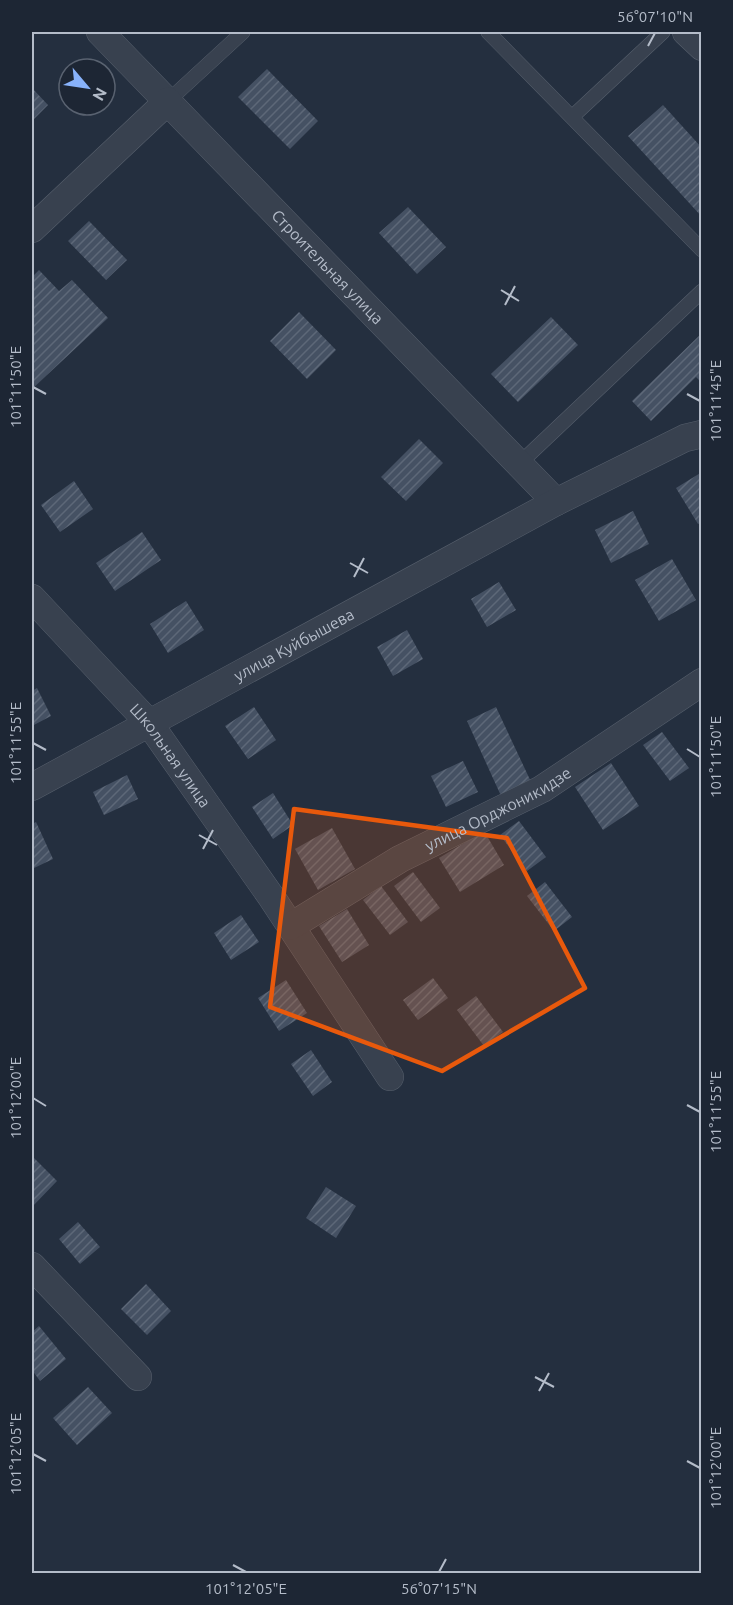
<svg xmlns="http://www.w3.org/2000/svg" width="733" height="1605" viewBox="0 0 733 1605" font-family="Ubuntu,sans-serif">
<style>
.building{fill:url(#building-hatch)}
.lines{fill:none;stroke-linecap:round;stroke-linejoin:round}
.lane-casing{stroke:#565f6c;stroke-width:15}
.street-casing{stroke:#565f6c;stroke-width:28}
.lane{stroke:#38414f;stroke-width:14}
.street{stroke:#38414f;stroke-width:27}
.marked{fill:#e8590c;fill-opacity:0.2;stroke:#e8590c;stroke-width:4.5;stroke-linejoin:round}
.ticks{fill:none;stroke:#b4bcc9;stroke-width:2}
.labels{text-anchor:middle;stroke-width:4.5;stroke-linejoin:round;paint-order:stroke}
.street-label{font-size:16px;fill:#b4bcc9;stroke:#1d2634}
.neatline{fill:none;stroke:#b4bcc9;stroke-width:2}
.ticks-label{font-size:15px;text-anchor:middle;fill:#b4bcc9}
</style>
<defs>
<pattern id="building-hatch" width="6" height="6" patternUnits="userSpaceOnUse" patternTransform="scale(1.5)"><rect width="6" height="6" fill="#455163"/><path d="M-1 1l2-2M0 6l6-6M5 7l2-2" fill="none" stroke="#5d6878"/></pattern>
</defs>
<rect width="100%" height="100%" fill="#242f3f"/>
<path class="building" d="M267,69L318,121L290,149L238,97Z
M32,88L48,105L32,121Z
M663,105L702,148V217L628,136Z
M408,207L446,247L417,274L379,233Z
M89,221L127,260L106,280L68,241Z
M39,270L59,291L72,280L108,318L32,389V277Z
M299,312L336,350L307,379L270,341Z
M551,317L578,345L518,402L491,374Z
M702,333V383L696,377L651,421L632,401Z
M419,439L443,463L406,501L381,477Z
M702,472V522L698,524L676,488Z
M74,481L93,509L60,532L41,505Z
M633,511L649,544L611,563L595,530Z
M142,532L161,560L115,591L96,563Z
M672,559L696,600L659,621L635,580Z
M499,582L516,610L487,627L471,599Z
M186,601L204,630L168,653L150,624Z
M407,630L423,659L393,676L377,647Z
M37,688L51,716L32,726V691Z
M254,707L276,740L248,759L225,726Z
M496,707L532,784L502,798L467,721Z
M662,732L689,768L670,781L643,745Z
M463,761L478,792L446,807L431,776Z
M611,763L639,806L603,830L575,787Z
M127,775L138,799L104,815L93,792Z
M273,793L293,825L273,839L252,807Z
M519,821L546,857L527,871L500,835Z
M36,822L53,859L32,869V824Z
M332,828L355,869L318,890L295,849Z
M484,831L504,865L460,892L439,858Z
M413,872L440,908L421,922L394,886Z
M545,882L572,917L554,931L527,896Z
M381,886L408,922L390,935L363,900Z
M347,909L369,945L342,962L319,926Z
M241,915L259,942L231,960L214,933Z
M433,978L448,998L418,1020L403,1000Z
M286,980L307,1013L279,1031L258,998Z
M476,996L503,1032L484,1046L457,1010Z
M311,1050L332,1082L313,1096L291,1064Z
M32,1156L57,1181L32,1207Z
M326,1187L356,1206L336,1238L306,1218Z
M78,1222L100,1247L80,1264L59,1239Z
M146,1284L171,1311L147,1335L121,1309Z
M39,1326L66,1359L40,1381L32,1370V1332Z
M88,1387L112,1413L77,1445L53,1418Z"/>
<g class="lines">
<defs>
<path id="lane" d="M488,32L702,250
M168,101L243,32
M572,117L663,32
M519,464L702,291"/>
<g id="street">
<path id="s1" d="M100,32L556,502"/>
<path d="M686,32L702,47"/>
<path d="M32,229L168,101"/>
<path id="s2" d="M32,598L149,723L272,898L390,1077"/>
<path id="s3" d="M32,787L556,502L685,438L702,434"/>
<path id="s4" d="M291,926L400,859L542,789L702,682"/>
<path d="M32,1266L138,1377"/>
</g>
</defs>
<use href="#lane" class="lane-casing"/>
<use href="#street" class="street-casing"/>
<use href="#lane" class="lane"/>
<use href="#street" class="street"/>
</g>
<path class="marked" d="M294,809L507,838L585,988L442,1071L270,1007Z"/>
<path class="ticks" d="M648,46L655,33M501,290L519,301M505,305L515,286M33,387L46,394M687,394L700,401M350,563L368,573M354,577L364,558M33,743L46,750M687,749L700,757M199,835L217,845M203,849L213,830M33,1098L46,1106M687,1105L700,1112M535,1377L554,1387M539,1391L549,1373M33,1454L46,1461M687,1461L700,1468M233,1565L246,1572M439,1572L446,1559"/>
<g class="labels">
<g class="street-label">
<text dy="6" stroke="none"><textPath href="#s1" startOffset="327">Строительная улица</textPath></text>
<text dy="6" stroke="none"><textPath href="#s3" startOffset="298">улица Куйбышева</textPath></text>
<text dy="6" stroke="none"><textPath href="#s2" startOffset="210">Школьная улица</textPath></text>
<text dy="6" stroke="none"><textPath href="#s4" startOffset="238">улица Орджоникидзе</textPath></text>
</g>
</g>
<rect width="733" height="1605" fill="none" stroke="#1d2634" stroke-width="66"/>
<g transform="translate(87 87) rotate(119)"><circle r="28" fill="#1d2634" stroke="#596270" stroke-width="1.5"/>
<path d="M0-4.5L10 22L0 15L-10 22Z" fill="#88b2fa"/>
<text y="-9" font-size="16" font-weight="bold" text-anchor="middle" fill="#b4bcc9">N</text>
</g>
<rect x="33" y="33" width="667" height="1539" class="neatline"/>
<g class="ticks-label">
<text x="655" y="22">56°07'10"N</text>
<text transform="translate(16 387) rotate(-90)" y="5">101°11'50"E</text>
<text transform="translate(716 401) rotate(-90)" y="5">101°11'45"E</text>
<text transform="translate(16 743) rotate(-90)" y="5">101°11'55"E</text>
<text transform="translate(716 757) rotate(-90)" y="5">101°11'50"E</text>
<text transform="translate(16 1098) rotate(-90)" y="5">101°12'00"E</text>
<text transform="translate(716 1112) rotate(-90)" y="5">101°11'55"E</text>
<text transform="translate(16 1454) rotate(-90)" y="5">101°12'05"E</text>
<text transform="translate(716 1468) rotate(-90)" y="5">101°12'00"E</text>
<text x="246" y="1594">101°12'05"E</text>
<text x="439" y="1594">56°07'15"N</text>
</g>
</svg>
